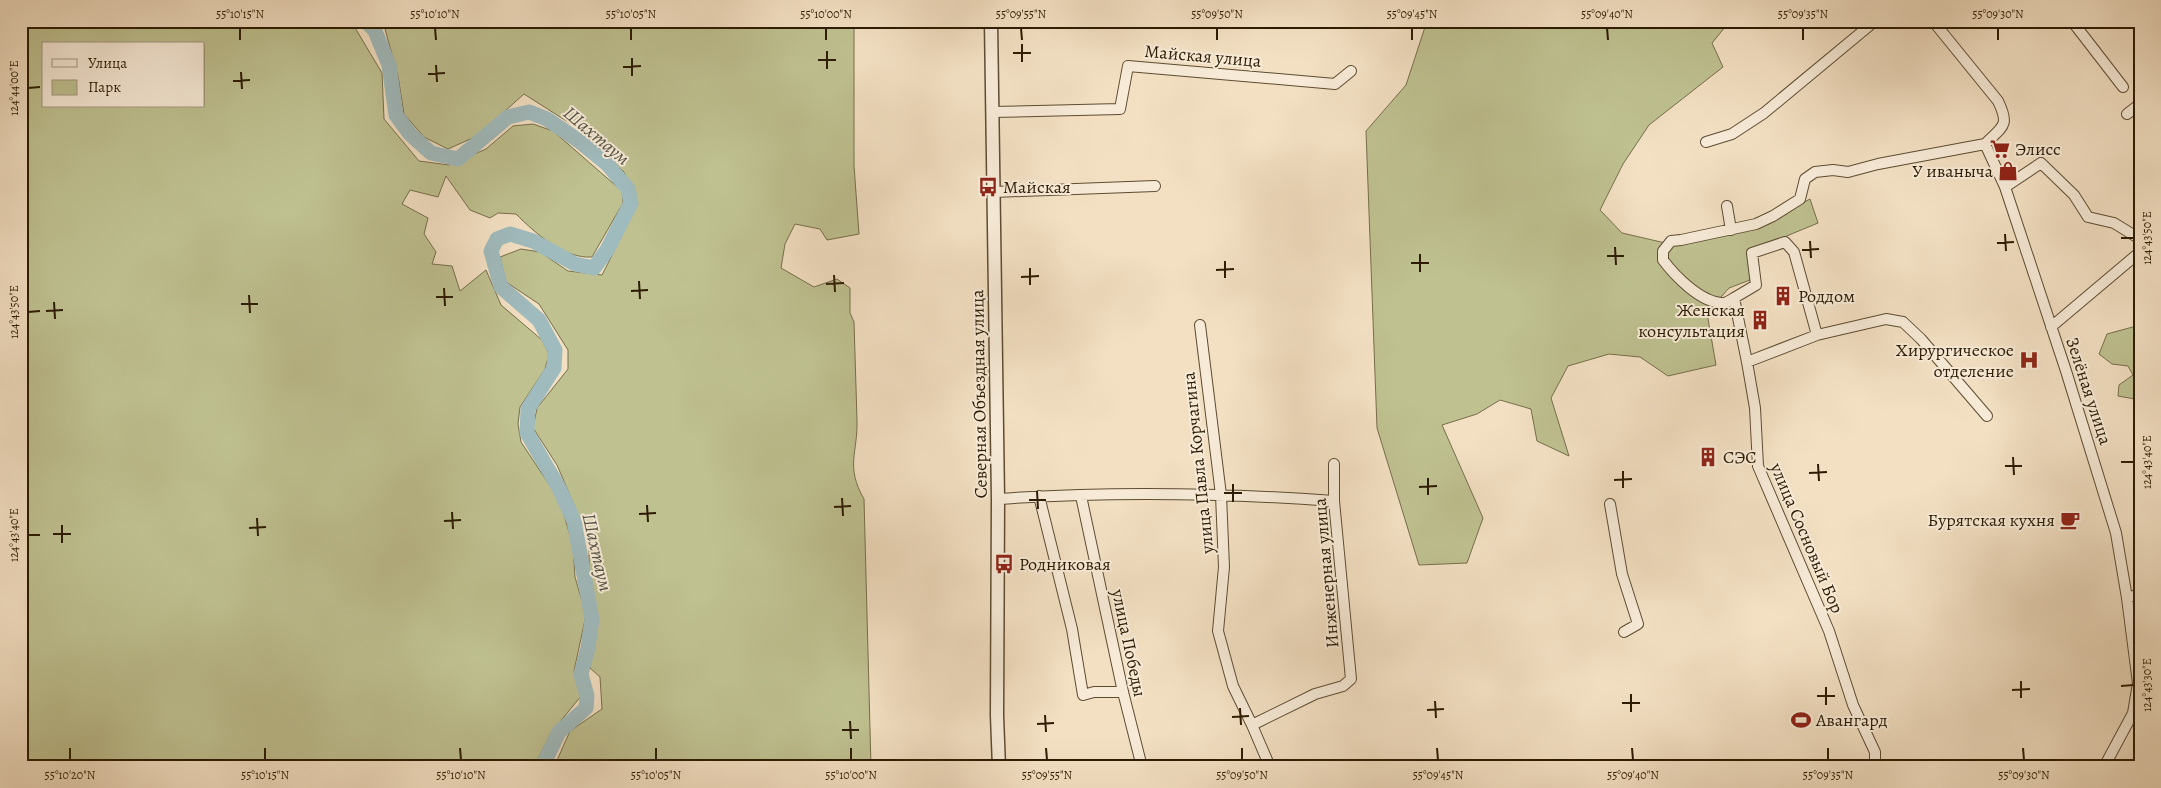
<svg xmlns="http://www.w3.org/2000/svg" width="2161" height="788" viewBox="0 0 2161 788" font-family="Alegreya,serif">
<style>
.green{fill:#bfc191;stroke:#766e4a;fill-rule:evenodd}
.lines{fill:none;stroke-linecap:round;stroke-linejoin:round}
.river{stroke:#a0bbbe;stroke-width:15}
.minor-casing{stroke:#5e4c32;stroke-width:12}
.tertiary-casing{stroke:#5e4c32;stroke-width:15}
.minor{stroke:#f7ebd8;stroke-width:10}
.tertiary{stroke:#f7ebd8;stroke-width:12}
.ticks{fill:none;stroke:#2c1b02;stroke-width:2}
.labels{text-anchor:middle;stroke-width:4;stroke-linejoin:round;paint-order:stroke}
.street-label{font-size:18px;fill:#2c1b02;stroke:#f7ebd8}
.poi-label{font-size:18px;fill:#2c1b02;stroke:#f7ebd8;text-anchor:start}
.water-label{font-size:19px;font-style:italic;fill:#555344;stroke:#f7ebd8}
.neatline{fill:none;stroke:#2c1b02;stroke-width:2}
.ticks-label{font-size:12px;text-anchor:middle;fill:#2c1b02}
</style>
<rect width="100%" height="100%" fill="#f3e0c3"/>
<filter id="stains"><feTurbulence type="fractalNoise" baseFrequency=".004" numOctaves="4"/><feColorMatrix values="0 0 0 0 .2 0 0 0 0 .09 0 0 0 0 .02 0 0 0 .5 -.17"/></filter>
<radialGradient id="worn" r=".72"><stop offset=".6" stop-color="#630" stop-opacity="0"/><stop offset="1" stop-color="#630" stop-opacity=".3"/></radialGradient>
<path class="green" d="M21,21H351L382,73L384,119L419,161L449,165L486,149L513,126L533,124L553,131L622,191L623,203L592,257C564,259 535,233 516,214L498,213L490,218L470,210L446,176L438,197L410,190L402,204L428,218L424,234L436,252L432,264L452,266L460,291L486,270L501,305L542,340L549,354L545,369L520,407L518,424L521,442L560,501L573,546L575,577L586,615L574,671L581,696L551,733L534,767H21ZM44,44H204V106H44Z
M379,21H854V166L859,234L827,240L820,229L795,224L785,244L781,268L814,287L837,279L850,288V313L854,322C855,355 856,387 857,420C858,453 845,466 864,499L871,767H554L570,731L602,709L600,677L590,668L596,634L589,570V540L557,465L533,428L537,408L568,369V350L539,304L506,282L500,257L521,249L540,252L568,271L602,275L638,204L624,172L579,129L524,94L477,136L448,149L424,137L404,114L398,76L385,29Z
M1427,21H1730L1712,43L1723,67L1649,125L1623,164L1600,210L1622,233L1674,245L1760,226L1810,199L1818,223L1748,252L1750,280L1729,288L1707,313L1716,365L1668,376L1640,357L1609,354L1568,366L1551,398L1569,456L1537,441L1531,409L1500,400L1477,414L1442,425L1483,518L1467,563L1419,565L1377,428L1366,131L1406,85Z
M2140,325V400L2118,396L2119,385L2133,375L2128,366L2112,364L2099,354L2107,334Z"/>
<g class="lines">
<path class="river" d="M366,21L375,31L389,65L396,115L410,134L431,153L458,159L508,117L529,112L547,119L579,141L607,164L628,189L631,203L607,250L594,268L575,264L533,241L510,234L497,239L491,251L501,287L539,320L555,350L554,368L528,409L527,433L559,488L574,521L592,619L588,648L581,674L587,696L586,708L559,732L542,767"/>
<defs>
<path id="minor" d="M1933,21L1998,101C2010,126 2003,126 1985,144
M2072,21L2123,87
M992,112L1120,109L1128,66L1335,84L1351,71
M2127,114L2140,104
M1706,142L1732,134L1764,113L1875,21
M1985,144L2005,187L2066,371L2116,533L2127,598L2138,683L2133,713L2104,767
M2005,187L2041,163L2074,195L2088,217L2114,223L2140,239
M994,192L1155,186
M1727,206L1731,230
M1734,298C1731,300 1726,303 1723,303C1701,303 1675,276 1663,260V251L1671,241L1681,240L1756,224L1773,216L1800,199L1805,179L1815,172L1833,170L1848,172L1878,164L1985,144
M1200,325L1221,495L1224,567L1218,631L1233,686L1252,725L1270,767
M2051,327L2140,252
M1747,362L1734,298L1756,285L1752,253L1785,242L1794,252L1817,335
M1039,496L1072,629L1083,695L1094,692H1123
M1081,496L1123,692L1142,767
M998,499C1109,491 1223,493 1334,501
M1610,504L1622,574L1638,624L1624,632
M2127,598L2140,594
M1252,725L1315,694L1343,686L1351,679L1334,501V464
M1875,767V752L1853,705L1829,631L1758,466L1755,408L1747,362L1817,335L1886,319L1903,322L1921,339L1987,416"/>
<path id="tertiary" d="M991,21L998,499L997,716L999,767"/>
</defs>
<use href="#minor" class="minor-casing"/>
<use href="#tertiary" class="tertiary-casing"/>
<use href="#minor" class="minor"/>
<use href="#tertiary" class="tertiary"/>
</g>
<path class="ticks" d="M240,28V40M435,28L436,40M631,28V40M826,28V40M1021,28L1022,40M1217,28V40M1412,28V40M1607,28L1608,40M1803,28V40M1998,28V40M1022,44V62M827,51V69M1013,53H1031M632,58V76M818,60H836M436,65L437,82M623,67L641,66M241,72L242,89M428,74L445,73M233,81L250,80M28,88L40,87M2005,234L2006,251M2121,238H2134M1810,241L1811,258M1997,243L2014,242M1615,247L1616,265M1802,250L1819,249M1420,254V272M1607,256H1624M1225,261V278M1411,263H1429M1030,268V285M1216,270L1234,269M834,275L835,292M1021,277L1039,276M639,281L640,299M826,284L844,283M444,288L445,306M631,291L648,290M249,295L250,313M436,297H453M54,302L55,319M241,304H258M46,311L63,310M28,312L40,311M2013,457L2014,475M2121,462H2134M1818,464L1819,481M2005,466H2022M1623,471V488M1809,473L1827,472M1428,478V495M1614,480L1632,479M1233,484V502M1419,487L1437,486M1037,491L1038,509M1224,493H1242M842,498L843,516M1029,500H1046M647,505L648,522M834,507L851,506M452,512L453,529M639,514L656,513M257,518L258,536M444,521L461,520M62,525V543M249,528L266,527M53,534H71M28,535H40M2021,681V698M2121,686L2134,685M1826,687V705M2012,690L2030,689M1631,694V712M1817,696H1835M1435,701L1436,718M1622,703H1640M1240,708L1241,725M1427,710L1444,709M1045,715L1046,732M1232,717L1249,716M850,721L851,739M1037,724L1054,723M842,730H859M70,748V760M265,748V760M460,748L461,760M656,748V760M851,748V760M1046,748L1047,760M1242,748V760M1437,748L1438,760M1632,748L1633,760M1828,748V760M2023,748L2024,760"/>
<defs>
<symbol id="supermarket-bare" viewBox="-9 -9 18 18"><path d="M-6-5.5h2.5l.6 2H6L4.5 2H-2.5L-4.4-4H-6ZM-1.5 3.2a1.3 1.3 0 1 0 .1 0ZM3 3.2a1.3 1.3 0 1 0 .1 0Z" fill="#8f2418" stroke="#f7ebd8" stroke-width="2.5" paint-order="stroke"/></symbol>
<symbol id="shop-bare" viewBox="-9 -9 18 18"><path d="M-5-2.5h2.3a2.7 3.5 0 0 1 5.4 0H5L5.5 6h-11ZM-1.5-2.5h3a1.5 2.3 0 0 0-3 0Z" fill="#8f2418" stroke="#f7ebd8" stroke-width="2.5" paint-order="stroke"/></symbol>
<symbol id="bus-bare" viewBox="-9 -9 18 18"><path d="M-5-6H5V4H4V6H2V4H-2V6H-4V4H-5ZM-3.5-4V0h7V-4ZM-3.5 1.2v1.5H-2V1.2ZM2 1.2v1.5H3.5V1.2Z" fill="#8f2418" stroke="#f7ebd8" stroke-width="2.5" paint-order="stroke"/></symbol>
<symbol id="building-bare" viewBox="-9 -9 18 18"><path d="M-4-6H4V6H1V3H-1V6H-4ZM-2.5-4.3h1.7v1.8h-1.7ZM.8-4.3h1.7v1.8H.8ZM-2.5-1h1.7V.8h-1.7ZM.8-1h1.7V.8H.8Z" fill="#8f2418" stroke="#f7ebd8" stroke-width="2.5" paint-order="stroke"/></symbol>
<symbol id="hospital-bare" viewBox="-9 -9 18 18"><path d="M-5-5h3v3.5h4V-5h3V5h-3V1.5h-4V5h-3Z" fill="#8f2418" stroke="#f7ebd8" stroke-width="2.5" paint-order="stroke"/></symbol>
<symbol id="cafe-bare" viewBox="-9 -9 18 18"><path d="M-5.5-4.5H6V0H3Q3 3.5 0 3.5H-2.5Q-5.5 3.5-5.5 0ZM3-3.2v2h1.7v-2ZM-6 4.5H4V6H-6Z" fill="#8f2418" stroke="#f7ebd8" stroke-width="2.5" paint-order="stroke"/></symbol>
<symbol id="stadium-bare" viewBox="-9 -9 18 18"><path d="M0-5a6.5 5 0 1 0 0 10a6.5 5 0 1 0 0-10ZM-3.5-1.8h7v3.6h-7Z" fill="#8f2418" stroke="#f7ebd8" stroke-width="2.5" paint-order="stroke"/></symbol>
</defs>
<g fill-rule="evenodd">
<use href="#supermarket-bare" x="1986" y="135" width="28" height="28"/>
<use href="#shop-bare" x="1994" y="157" width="28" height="28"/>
<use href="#bus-bare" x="974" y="173" width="28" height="28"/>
<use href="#building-bare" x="1769" y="282" width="28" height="28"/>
<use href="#building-bare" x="1746" y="306" width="28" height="28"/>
<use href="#hospital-bare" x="2015" y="346" width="28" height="28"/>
<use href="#building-bare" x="1694" y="443" width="28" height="28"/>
<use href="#cafe-bare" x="2056" y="506" width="28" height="28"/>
<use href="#bus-bare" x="990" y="550" width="28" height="28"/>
<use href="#stadium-bare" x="1787" y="706" width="28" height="28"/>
</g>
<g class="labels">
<g class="street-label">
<text transform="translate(1203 56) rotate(5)" y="6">Майская улица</text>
<text transform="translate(2089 391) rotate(72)" y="6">Зелёная улица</text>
<text transform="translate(979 394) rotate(-91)" y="6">Северная Объездная улица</text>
<text transform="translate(1198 463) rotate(-96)" y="6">улица Павла Корчагина</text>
<text transform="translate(1807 538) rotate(67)" y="6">улица Сосновый Бор</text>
<text transform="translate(1326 573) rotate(-95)" y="6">Инженерная улица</text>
<text transform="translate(1129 643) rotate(78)" y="6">улица Победы</text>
</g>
<g class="poi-label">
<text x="2015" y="155">Элисс</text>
<text x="1993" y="177" text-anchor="end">У иваныча</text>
<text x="1003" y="193">Майская</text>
<text x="1798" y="302">Роддом</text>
<text x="1745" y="316" text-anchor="end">Женская<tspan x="1745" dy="21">консультация</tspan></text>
<text x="2014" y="356" text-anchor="end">Хирургическое<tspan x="2014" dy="21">отделение</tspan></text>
<text x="1723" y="463">СЭС</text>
<text x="2055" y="526" text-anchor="end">Бурятская кухня</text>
<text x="1019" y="570">Родниковая</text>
<text x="1816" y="726">Авангард</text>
</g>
<g class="water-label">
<text transform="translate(597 135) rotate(40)" y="7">Шахтаум</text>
<text transform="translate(598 552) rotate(77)" y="7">Шахтаум</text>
</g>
</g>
<rect width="2161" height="788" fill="none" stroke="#f3e0c3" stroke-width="55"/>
<rect x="42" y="42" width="162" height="65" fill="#f7ebd8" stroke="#a69882"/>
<rect x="52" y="59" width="25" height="8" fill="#f7ebd8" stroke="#a69882"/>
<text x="88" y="68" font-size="15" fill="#2c1b02">Улица</text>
<rect x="52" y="80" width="25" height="15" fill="#bfc191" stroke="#a69882"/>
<text x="88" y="92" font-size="15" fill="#2c1b02">Парк</text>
<rect x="28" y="28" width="2106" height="732" class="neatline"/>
<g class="ticks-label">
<text x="240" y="18">55°10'15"N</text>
<text x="435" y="18">55°10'10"N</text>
<text x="631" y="18">55°10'05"N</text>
<text x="826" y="18">55°10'00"N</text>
<text x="1021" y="18">55°09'55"N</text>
<text x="1217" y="18">55°09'50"N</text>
<text x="1412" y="18">55°09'45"N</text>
<text x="1607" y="18">55°09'40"N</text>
<text x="1803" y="18">55°09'35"N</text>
<text x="1998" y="18">55°09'30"N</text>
<text transform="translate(14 88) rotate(-90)" y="4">124°44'00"E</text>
<text transform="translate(2147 238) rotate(-90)" y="4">124°43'50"E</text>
<text transform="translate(14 312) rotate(-90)" y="4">124°43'50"E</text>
<text transform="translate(2147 462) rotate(-90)" y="4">124°43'40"E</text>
<text transform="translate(14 535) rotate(-90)" y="4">124°43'40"E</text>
<text transform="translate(2147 685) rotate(-90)" y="4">124°43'30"E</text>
<text x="70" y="779">55°10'20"N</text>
<text x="265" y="779">55°10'15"N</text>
<text x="461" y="779">55°10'10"N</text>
<text x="656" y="779">55°10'05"N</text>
<text x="851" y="779">55°10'00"N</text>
<text x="1047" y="779">55°09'55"N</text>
<text x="1242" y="779">55°09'50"N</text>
<text x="1438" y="779">55°09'45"N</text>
<text x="1633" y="779">55°09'40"N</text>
<text x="1828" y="779">55°09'35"N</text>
<text x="2024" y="779">55°09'30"N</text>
</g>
<rect width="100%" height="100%" filter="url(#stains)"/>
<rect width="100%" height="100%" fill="url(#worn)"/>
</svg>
